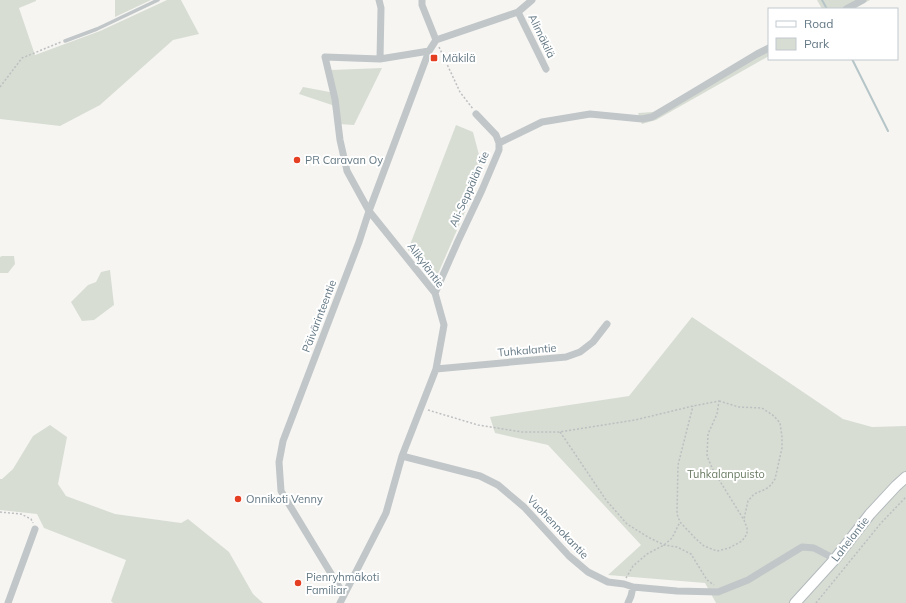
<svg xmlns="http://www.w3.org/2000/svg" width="906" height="603" viewBox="0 0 906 603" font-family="Mulish,sans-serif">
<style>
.green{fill:#d7ddd3}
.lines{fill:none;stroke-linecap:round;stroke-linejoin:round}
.stream{stroke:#b6c5c7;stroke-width:2}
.secondary-casing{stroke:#b3b9bd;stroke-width:12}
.path{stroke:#bdbfc1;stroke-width:1.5;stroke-dasharray:2 2;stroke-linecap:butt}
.service{stroke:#c1c6c8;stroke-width:3.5}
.minor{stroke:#c1c6c8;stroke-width:7}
.secondary{stroke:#fff;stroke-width:10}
.poi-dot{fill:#e53f23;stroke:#fff;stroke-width:1.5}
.labels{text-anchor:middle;stroke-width:4;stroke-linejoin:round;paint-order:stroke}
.street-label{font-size:11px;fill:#647884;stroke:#fff}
.poi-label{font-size:11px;fill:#647884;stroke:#fff;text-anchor:start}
.park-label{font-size:11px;fill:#6a7b63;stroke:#fff}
</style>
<rect width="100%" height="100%" fill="#f6f5f2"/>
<path class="green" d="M0,0H36V1L19,8L35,55L100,31L167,0H181L199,34L173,40L100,105L60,126L0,119Z
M115,0H151L115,17Z
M817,0H870L854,9H822Z
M769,46V56L656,120L642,124L638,113L653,112Z
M382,68L354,125L338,124L336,111L332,105L299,94L303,87L335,93L331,70Z
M456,125L473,132L483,170L434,283L408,250Z
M2,256H14L15,264L8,273H0V257Z
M110,270L114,305L94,320L82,321L71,302L88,285L96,282L101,272Z
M692,317L843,419L872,427L906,426V603H716L705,583L608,575L641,545L548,445L495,433L490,417L629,396Z
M50,425L67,437L58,484L66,496L115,514L181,523L188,519L229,552L253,594L263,603H113L111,601L126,560L44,528L37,514L0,510V479H2L13,469L33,436Z"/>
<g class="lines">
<path class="stream" d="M822,0L827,9
M852,59L888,131"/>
<defs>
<path id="secondary" d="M795,603L835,559L870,514L896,486L906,477"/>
</defs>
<use href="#secondary" class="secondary-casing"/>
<path class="path" d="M439,47L460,92L473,109
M0,87L22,58L61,42
M719,401L739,407L762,408L774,416L780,423L782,437V448L775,479L771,485L766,489L754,494L748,501L744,519
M428,410L478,425L522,432H559L635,420L693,406L719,401L717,414L708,434L707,456L713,470L744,520L747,528V534L742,541L729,548L717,551L704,546L696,539L680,522L677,514L678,465L693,406
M560,432L567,442L606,500L627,524L648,537L664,545L677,547L691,554L707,580L714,585
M0,512L21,514L31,519L33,523
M626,578L633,566L647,554L664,545L672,538L680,522
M816,603L881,523L906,497"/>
<path class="service" d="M65,41L97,29L158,0"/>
<path class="minor" d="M379,0L381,8L380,59
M422,0V5L436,40
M846,9L863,0
M518,12L546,69
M436,40L518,12L532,0
M499,143L542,122L590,114L642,119L652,117L757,54L769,48
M435,293L458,241L482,190L499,150V143L496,135L476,114
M436,369L566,357L580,352L593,342L607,324
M402,456L480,476L498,485L524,507L569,556L588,572L608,582L624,584L633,587L677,591L718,592L748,580L802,547L814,548L835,559
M344,595L281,491L279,462L283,441L359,242L369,211L429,51L436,40
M8,603L35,529
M340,603L386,513L402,456L436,369L444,325L435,293L369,211L347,171L340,140L335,99L325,57L380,59L429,51
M628,603L631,596L633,587"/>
<use href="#secondary" class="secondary"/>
</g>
<g class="poi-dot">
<rect x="430" y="54" width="8" height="8" rx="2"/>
<circle cx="297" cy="160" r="4"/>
<circle cx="238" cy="499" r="4"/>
<circle cx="298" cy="583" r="4"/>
</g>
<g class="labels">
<g class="street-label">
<text transform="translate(542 36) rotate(64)" y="4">Alimäkilä</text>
<text transform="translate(469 189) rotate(-66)" y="4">Ali-Seppälän tie</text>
<text transform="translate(426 265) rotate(53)" y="4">Alikyläntie</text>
<text transform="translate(319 316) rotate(-69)" y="4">Päivärinteentie</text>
<text transform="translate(527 350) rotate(-5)" y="4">Tuhkalantie</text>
<text transform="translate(558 527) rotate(46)" y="4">Vuohennokantie</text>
<text transform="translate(850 539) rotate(-52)" y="4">Lahelantie</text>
</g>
<g class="poi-label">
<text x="442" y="62">Mäkilä</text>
<text x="305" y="164">PR Caravan Oy</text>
<text x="246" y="503">Onnikoti Venny</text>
<text x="306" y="581">Pienryhmäkoti<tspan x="306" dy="13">Familiar</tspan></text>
</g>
<g class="park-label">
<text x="726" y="478">Tuhkalanpuisto</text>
</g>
</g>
<rect x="768" y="8" width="130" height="52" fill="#ffffff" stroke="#c1c9ce"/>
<rect x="776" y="21" width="20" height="6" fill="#ffffff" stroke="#c1c9ce"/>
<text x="804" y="28" font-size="12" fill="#647884">Road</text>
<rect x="776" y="38" width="20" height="12" fill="#d7ddd3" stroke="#c1c9ce"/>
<text x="804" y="48" font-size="12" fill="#647884">Park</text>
</svg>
